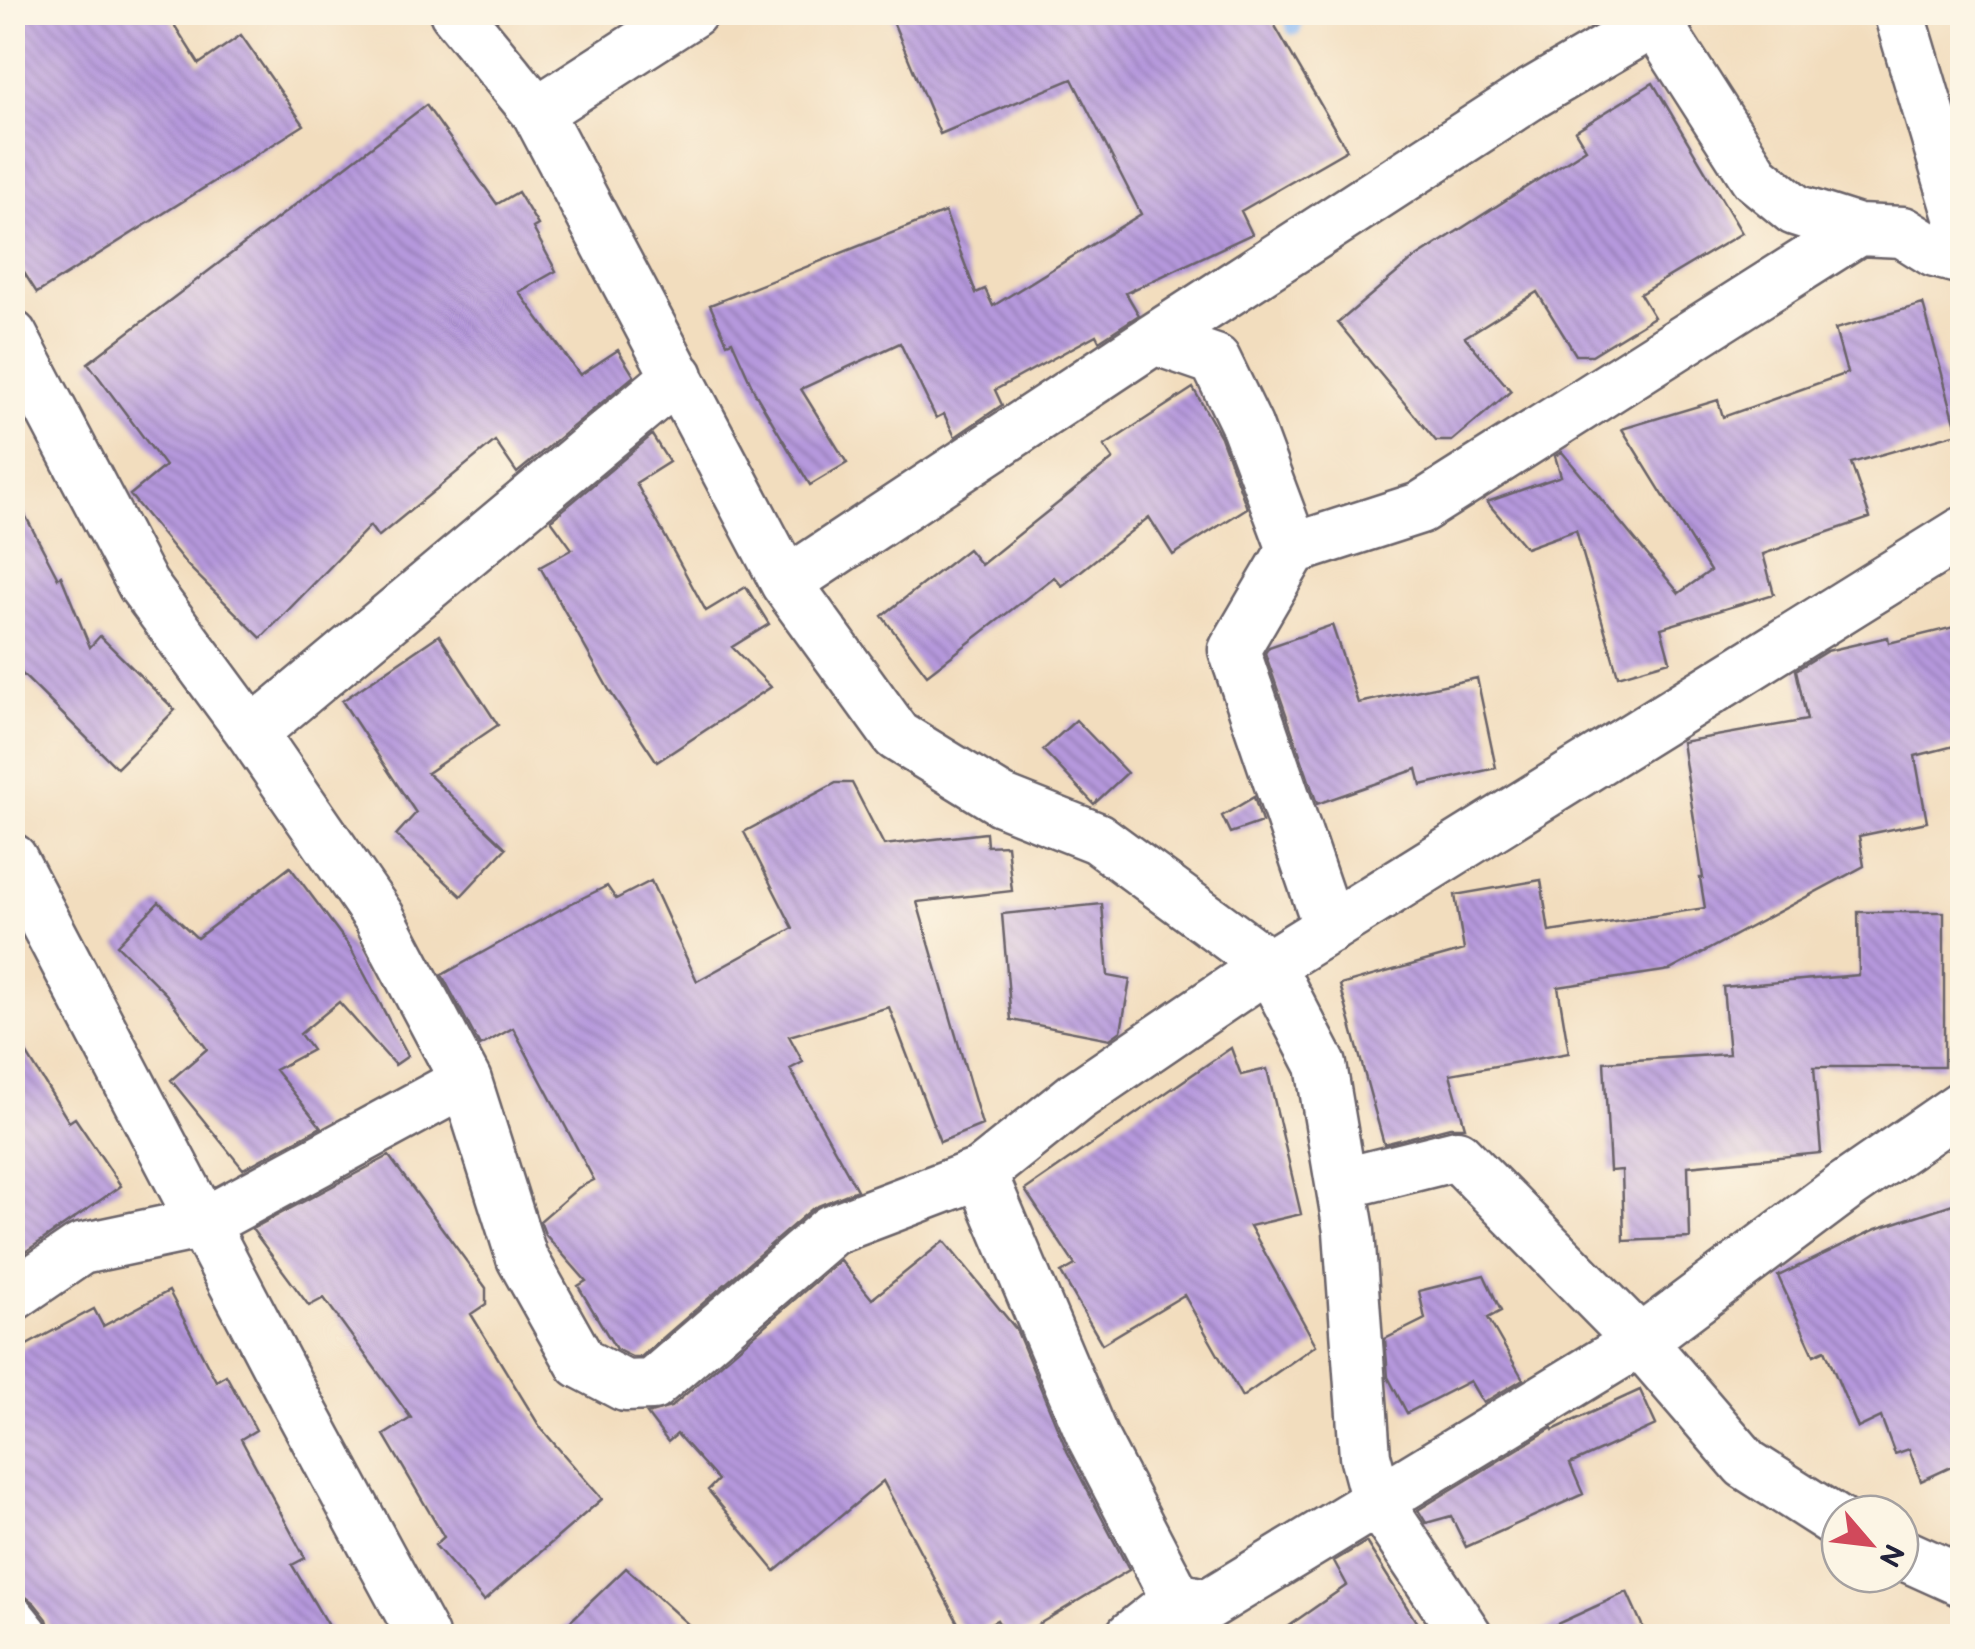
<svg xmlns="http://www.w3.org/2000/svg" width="1975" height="1649" viewBox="0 0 1975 1649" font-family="'Balsamiq Sans',sans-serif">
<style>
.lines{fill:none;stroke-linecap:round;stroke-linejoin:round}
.stream{stroke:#8bbaf6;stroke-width:15}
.building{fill:url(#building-back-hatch)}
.street-casing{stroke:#6b6369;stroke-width:55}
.street{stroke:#fff;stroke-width:50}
</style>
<defs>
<pattern id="building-back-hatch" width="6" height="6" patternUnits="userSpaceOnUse" patternTransform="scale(2.5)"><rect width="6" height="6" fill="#b699dd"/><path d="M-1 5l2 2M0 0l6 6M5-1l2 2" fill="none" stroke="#947cb4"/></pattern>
</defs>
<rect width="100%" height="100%" fill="#fcf5e5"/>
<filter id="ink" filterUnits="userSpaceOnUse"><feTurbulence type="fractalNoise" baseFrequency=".01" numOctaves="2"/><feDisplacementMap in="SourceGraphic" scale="20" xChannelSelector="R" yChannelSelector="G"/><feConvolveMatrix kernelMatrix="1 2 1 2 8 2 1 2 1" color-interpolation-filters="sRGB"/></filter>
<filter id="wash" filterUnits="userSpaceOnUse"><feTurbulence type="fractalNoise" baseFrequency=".0048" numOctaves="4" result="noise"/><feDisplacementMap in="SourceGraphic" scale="40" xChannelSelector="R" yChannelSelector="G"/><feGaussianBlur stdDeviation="2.25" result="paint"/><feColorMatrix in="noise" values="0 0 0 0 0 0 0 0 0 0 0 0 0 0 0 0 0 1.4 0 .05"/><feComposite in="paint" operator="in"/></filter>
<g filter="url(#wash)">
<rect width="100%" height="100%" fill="#f2ddbe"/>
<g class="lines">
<path class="stream" d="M1291,12L1294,28"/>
</g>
<g id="blocks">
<path class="building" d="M38,12H166L199,64L241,35L304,125L37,293L12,254V28Z
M889,12H1267L1347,150L1241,211L1252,234L1126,293L1139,315L1099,341L1096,335L995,390L1002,405L955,437L944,414L936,418L900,343L801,389L847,463L810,485L756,395L732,341L727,343L710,305L945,212L976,293L985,289L993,306L1141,214L1072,79L940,134Z
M1653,83L1742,233L1640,294L1654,317L1592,355H1576L1537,292L1465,337L1511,391L1452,441H1436L1338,323L1412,260L1586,149L1575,131Z
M426,105L497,204L518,192L538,225L533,228L556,271L519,292L580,375L618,350L634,376L517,473L495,441L378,537L370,526L261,638L188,566L130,495L165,466L88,363Z
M1923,304L1958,433L1851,463L1870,518L1763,554L1774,594L1661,628L1670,661L1618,676L1576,530L1526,548L1487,502L1561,476L1555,456L1562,452L1679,593L1710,571L1622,429L1718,400L1723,417L1847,373L1835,329Z
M1193,388L1221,437L1247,508L1173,555L1149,517L1062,586L1054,577L927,675L882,616L968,549L981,565L1113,459L1104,446Z
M652,435L669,462L636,483L706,611L746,587L769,624L732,647L771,687L657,762L609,690L540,567L572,549L551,520Z
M12,490L58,578L61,576L90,647L100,636L175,710L117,768L12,664Z
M1332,625L1358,703L1477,678L1496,768L1421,785L1417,769L1317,804L1265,653L1269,647Z
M1962,625V744L1915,756L1927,822L1859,836L1864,866L1670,970L1558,987L1569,1053L1450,1074L1465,1127H1450L1384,1144L1340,985L1464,950L1455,895L1541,880L1549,932L1705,908L1700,878H1703L1682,742L1807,720L1796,670L1827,651L1888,637L1889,643Z
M439,635L498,725L427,773L506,848L461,896L396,835L416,813L342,701Z
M1076,720L1127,773L1094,804L1043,750Z
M836,783H852L884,845L986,833L987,846L1007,845L1012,891L917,902L982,1125L940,1142L889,1007L789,1036L803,1062L790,1069L857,1190L813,1208L641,1357H632L616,1349L578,1286L586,1281L545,1234L540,1221L578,1188L594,1180L513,1028L480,1046L442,975L570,904L607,886L616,899L651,881L697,981L793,928L744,832Z
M1254,797L1262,822L1230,833L1222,816Z
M290,867L350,947L408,1056L395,1065L339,1002L300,1034L312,1050L275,1070L321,1127L243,1169L171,1080L207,1049L166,994L117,945L159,902L197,938Z
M1102,904L1108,976L1130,980L1121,1031L1110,1039L1011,1020L1002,914Z
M1858,912H1944V1067H1814L1821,1153L1688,1166L1690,1238L1624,1241L1622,1170L1610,1171L1604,1062L1729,1054L1723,987L1859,975Z
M12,1030L69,1122L75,1118L121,1186L12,1261Z
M1231,1048L1241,1075L1267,1069L1301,1214L1250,1226L1316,1345L1242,1397L1184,1295L1102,1344L1061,1273L1075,1265L1025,1190Z
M389,1156L486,1288V1304L471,1314L540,1427L602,1499L484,1601L435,1545L444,1537L384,1435L411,1418L324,1298L309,1306L252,1229Z
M1962,1201V1462L1921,1481L1909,1449L1895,1454L1881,1417L1858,1428L1825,1350L1814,1355L1778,1276L1876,1229Z
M944,1241L1016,1329L1067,1451L1129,1570L1019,1636H1006L997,1620L965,1636L883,1481L775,1571L708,1490L718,1480L677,1434L668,1442L647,1414L671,1407L840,1260L872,1299Z
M1484,1275L1501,1311L1488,1318L1523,1379L1483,1403L1470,1381L1407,1413L1388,1377L1385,1339L1425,1319L1419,1291Z
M169,1291L216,1381L226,1375L256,1430L241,1439L305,1558L292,1565L334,1636H52L47,1619L34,1603L23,1595L12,1592V1353L94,1309L103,1326Z
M1640,1390L1656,1425L1570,1464L1583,1494L1466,1547L1451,1516L1426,1523L1418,1510L1552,1428L1553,1430Z
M1366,1542L1425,1636H1274L1347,1585L1334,1561Z
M626,1568L701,1636H555Z
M1627,1592L1647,1636H1531Z"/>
</g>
</g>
<g filter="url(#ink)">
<use href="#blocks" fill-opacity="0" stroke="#6b6369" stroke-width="2.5"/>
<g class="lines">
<defs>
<path id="street" d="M455,12L537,112L786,583L897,736L1001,800L1097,838L1269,965L1321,1065L1349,1231L1365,1456L1377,1501L1467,1636
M1899,12L1962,223
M1655,21L1755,177L1795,210L1858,230
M537,112L692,12
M12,336L143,585L252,733L379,917L466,1081L522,1258L581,1363L625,1386L652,1385L831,1230L981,1173L1077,1096L1269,965L1962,533
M1154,339L1215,360L1247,426L1293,549L1234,650L1329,928
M1293,549L1420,508L1858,230L1903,232L1935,252L1962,259
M786,583L1154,339L1528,96L1671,12
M252,733L678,376
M12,859L297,1403L423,1636
M981,1173L1093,1438L1173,1592L1179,1598
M1341,1184L1457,1155L1640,1341L1746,1464L1840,1524
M12,1296L81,1249L204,1223L466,1081
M1900,1553L1962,1581
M12,1621L24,1636
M1131,1636L1179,1598L1207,1605L1640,1341L1845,1187L1962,1106"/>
</defs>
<use href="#street" class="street-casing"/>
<use href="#street" class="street"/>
</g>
</g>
<rect width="1975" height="1649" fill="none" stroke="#fcf5e5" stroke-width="50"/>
<g transform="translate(1870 1544) rotate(118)"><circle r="48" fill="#fcf5e5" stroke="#a5a1a1" stroke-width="2.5"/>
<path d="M0-8L18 38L0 25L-18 38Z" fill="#d1495b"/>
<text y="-15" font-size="28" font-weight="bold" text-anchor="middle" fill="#22223b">N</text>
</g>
</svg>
